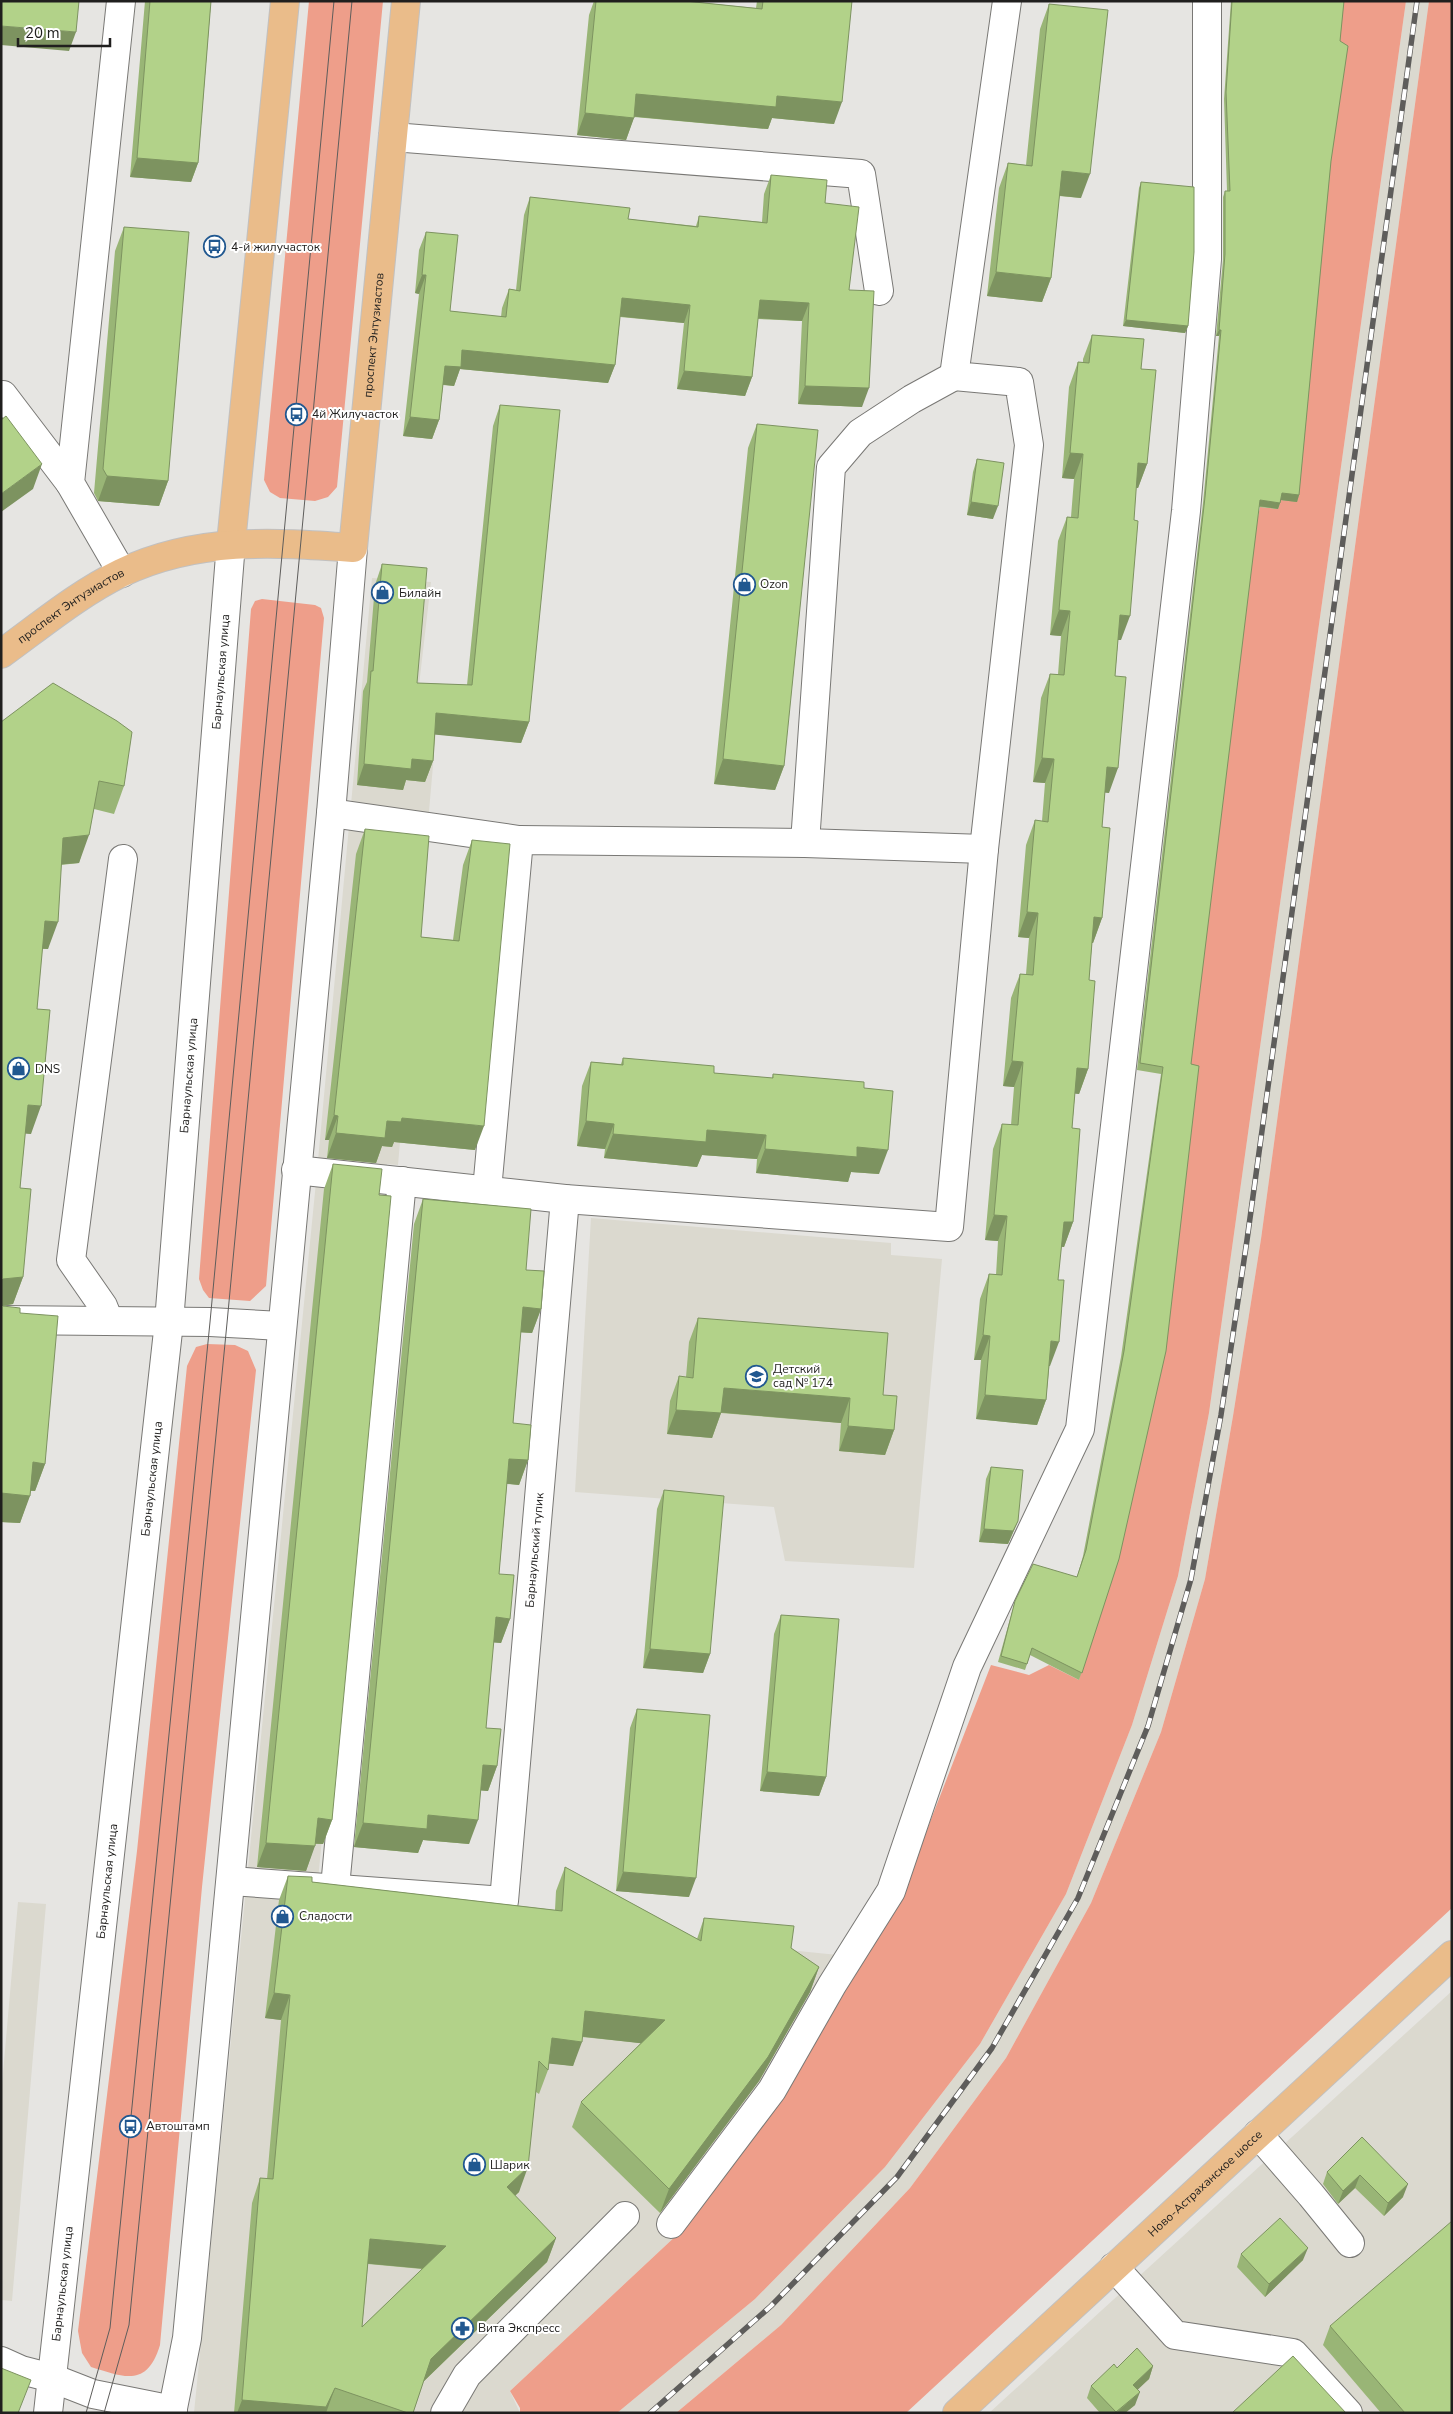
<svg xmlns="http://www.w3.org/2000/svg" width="1453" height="2414" viewBox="0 0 1453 2414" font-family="'Nunito Sans',sans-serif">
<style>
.built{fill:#dbd9cf}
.green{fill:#ee9e8a}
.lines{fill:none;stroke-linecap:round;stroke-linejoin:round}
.minor-casing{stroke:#797875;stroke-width:30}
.major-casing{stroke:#c1c0c0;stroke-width:30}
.minor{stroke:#fff;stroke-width:28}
.major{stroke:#eabc8a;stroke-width:28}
.tram{stroke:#5e5d5b;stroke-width:1}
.rail-casing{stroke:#5e5d5b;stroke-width:5.5}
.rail{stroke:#fff;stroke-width:4;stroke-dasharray:11;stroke-linecap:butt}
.wall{fill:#99b576;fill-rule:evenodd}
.shaded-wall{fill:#7d9360}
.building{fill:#b2d289;stroke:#7d9360;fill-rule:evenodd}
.labels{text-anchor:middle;stroke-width:4;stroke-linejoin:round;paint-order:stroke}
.poi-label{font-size:12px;fill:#201f1e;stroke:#fff;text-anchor:start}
.street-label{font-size:12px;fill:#201f1e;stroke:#fff}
</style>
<rect width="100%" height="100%" fill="#e6e5e2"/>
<path class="built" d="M1406,1H1429L1261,1239L1233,1416L1205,1579L1161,1732L1091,1903L1006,2058L910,2188L781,2325L676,2413H617L755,2299L885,2167L980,2044L1066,1894L1132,1725L1178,1576L1209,1413Z
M372,578L431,582L418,694L439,697L398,1165L387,1164L316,1901L857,1957L679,2233L510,2391L520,2413H194L316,1182Z
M591,1218L891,1243V1255L942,1259L914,1568L785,1561L774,1507L575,1492Z
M18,1902L46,1904L12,2301L1,2300V2096Z
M1452,1991V2413H989Z"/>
<path class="green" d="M309,1H383L337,487L328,497L315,501L280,498L270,492L264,480Z
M1342,1H1406L1209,1413L1178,1576L1132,1725L1066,1894L980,2044L885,2167L755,2299L617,2413H520V2408L510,2391L679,2233L902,1894L991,1665L1029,1675L1049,1665L1079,1680L1188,1071L1255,531L1260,507L1278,509L1280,500L1297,501Z
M1429,1H1452V1908L906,2413H676L781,2325L910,2188L1006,2058L1091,1903L1161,1732L1205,1579L1233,1416L1261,1239Z
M262,599L315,605L321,608L324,618L266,1286L250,1301L209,1298L203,1290L199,1279L251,609L255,601Z
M207,1344L235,1345L248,1351L256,1370L202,1887L160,2345C147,2388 124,2377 91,2367L82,2353L78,2331L137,1851L187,1366L196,1347Z"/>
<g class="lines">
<defs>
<g id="minor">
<path d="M121,1L70,483L122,573"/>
<path d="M393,137L861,174L879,291"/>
<path d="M1,397L3,395L70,483"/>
<path d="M331,813L519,840"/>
<path d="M805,843L831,467L860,433L912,399L954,376"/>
<path d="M296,1170L565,1199L949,1227L984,849L1029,445L1019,382L954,376L1007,1"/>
<path d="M487,1190L519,840L805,843L984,849"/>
<path d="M1,1320L210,1322L281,1326"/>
<path d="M109,1321L103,1306L71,1260L123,859"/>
<path id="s1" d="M231,1881L504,1901L565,1199"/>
<path d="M335,1887L402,1181"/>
<path d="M1258,2134L1311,2195L1350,2243"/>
<path d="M671,2224L772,2090L832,1985L891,1891L967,1667L1080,1429L1186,511L1207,259V1"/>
<path d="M1114,2267L1175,2335L1293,2353L1348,2413"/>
<path d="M1,2361L21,2370L52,2378L93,2394L173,2410"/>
<path id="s2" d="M48,2413L169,1322L231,543"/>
<path d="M172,2413L187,2338L331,813L353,548"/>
<path d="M445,2413L467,2375L625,2216"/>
</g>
<g id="major">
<path d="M231,543L285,1"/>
<path id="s3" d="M1,654C40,626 78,594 121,573C196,537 273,542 353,548L406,1"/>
<path id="s4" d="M957,2413L1452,1955"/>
</g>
</defs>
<use href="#minor" class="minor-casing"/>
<use href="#major" class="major-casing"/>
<use href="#minor" class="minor"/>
<use href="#major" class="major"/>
<path class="tram" d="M86,2413L110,2328L210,1322L334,1
M104,2413L129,2325L227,1323L352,1"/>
<defs>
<path id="rail" d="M650,2413L771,2306L897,2177L992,2048L1078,1898L1148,1726L1191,1579L1221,1415L1247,1240L1417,1"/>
</defs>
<use href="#rail" class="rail-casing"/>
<use href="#rail" class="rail"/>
</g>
<path class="wall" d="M145,1H211L198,163L191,182L130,177Z
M594,1H685L756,8L757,1H852L834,124L772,118L768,129L634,117L626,140L577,135L589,15Z
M1231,1H1344L1340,41L1331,161L1299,495L1297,502L1281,500L1278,509L1259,507L1119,1559L1079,1680L1030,1655L1025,1670L998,1662L1015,1601L1077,1577L1083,1556L1121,1357L1161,1074L1137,1070L1203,503L1219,336H1216L1223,260V197L1225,191H1227L1224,99Z
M1049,4L1081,198L1059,196L1051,278L1042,302L987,296L999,188L1008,163L1026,165L1040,29Z
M771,175L825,203L849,290L862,407L798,404L802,321L758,319L752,377L745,396L677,389L684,323L620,317L615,365L608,383L460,369L454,386L443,385L439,420L432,439L403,436L419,294L415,293L419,250L426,232L450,311L501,317L502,308L509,289L516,290L524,215L530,197L628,219L696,226L699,216L762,222L764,194Z
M1141,182L1188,326L1185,333L1123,326L1139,188Z
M124,227L168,481L159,506L98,501L94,493L115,251Z
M1092,335L1141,369L1147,464L1138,488H1136L1121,640H1118L1115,676L1109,793L1105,792L1102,827V918L1093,943H1092L1089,980L1088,1069L1079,1094L1075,1093L1072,1128L1073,1222L1064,1247H1061L1046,1400L1037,1425L976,1419L981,1360H974L980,1299L989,1274L996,1275L998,1241L985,1240L993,1149L1002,1124L1011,1125L1014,1087L1003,1086L1011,998L1020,974H1026L1029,938L1018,937L1026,845L1035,820L1042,821L1045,783L1033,782L1041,698L1050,674H1058L1061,636L1050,635L1058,541L1067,517H1071L1074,479L1062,478L1069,387L1078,362H1083V359Z
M500,405L529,722L521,743L435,734L433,761L425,782L406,780L403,790L357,785L363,691L367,682L375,585L382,564L417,683L467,685L493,426Z
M757,424L784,766L775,790L714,784L748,448Z
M977,459L993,519L967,515L973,472Z
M1,722L124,786L114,814L94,809L79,863L61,865L48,949H42L37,1009L31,1134L25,1133L20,1188L23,1277L13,1304L3,1306L20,1313L45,1464L35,1491H31L20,1523L1,1522Z
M365,829L421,937L453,940L463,865L472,840L475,1150L394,1142L392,1147L382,1146L376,1163L327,1158L329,1140H325L356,854Z
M623,1058L714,1073L772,1078L773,1074L864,1088L879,1174L851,1172L848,1182L756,1173L757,1159L702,1155L697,1167L604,1158L605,1149L577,1146L582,1086L591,1062L621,1064Z
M333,1164L379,1195L332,1820L323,1844H315L306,1871L257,1867L324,1189Z
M423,1199L526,1270L541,1309L532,1333L520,1332L513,1423L528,1460L519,1485L507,1484L499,1574L510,1619L501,1643L493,1642L486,1728L497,1766L488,1791L480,1790L469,1844L423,1840L418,1853L354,1847L414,1224Z
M698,1318L883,1395L894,1430L885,1455L839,1451L841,1423L721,1413L712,1438L667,1434L670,1401L679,1376L686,1377L689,1342Z
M991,1467L1018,1521L1008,1544L979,1542L986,1479Z
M664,1490L710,1654L703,1673L643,1668L657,1509Z
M781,1615L826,1777L819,1796L760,1791L774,1634Z
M637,1709L689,1897L616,1891L630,1728Z
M565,1867L697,1939L704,1918L791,1948L819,1967L810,1992L759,2081L660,2213L572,2127L581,2102L641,2043L582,2037L573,2066L549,2063L548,2070L539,2094L536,2092L519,2192L515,2196L556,2238L547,2262L423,2382L413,2413H234L252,2203L260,2178L267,2179L281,2020L265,2018L279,1900L288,1876L312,1882L555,1910L556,1891ZM368,2264L422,2269L362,2327Z
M1362,2137L1403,2197L1384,2216L1355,2188L1338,2204L1323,2184L1327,2172Z
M1241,2254L1303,2260L1265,2297L1237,2267Z
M1330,2326L1452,2413H1381L1323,2345Z
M1153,2366L1149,2379L1137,2389L1135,2405L1125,2413H1100L1087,2398L1091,2386L1117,2368Z"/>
<path class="shaded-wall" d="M1,26L76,32L69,51L1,45Z
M636,94L777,96L842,102L834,124L772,118L768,129L628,116Z
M585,113L634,118L626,140L577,135Z
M137,158L198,163L191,182L130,177Z
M1062,171L1090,174L1081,198L1053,195Z
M996,272L1051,278L1042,302L987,296Z
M422,275H426L419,294L415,293Z
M622,298L690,305L684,323L615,316Z
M760,300L809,303L802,321L753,318Z
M1126,320L1188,326L1185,333L1123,326Z
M1219,330H1221L1219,336H1216Z
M462,350L615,365L608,383L460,369L454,386L438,384L445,366Z
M684,371L752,377L745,396L677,389Z
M805,386L869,388L862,407L798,404Z
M410,417L439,420L432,439L403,436Z
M1070,453L1083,454L1074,479L1062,478Z
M1138,463L1147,464L1138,488L1129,487Z
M42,464L33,489L1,512V494Z
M107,476L168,481L159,506L98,501Z
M1282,493L1299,495L1297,502L1280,500Z
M1260,500L1280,503L1278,509L1258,506Z
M971,502L998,506L993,519L967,515Z
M1059,610L1070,611L1061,636L1050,635Z
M1120,615L1130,616L1121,640H1111Z
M436,713L529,722L521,743L429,734Z
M1042,758L1054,759L1045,783L1033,782Z
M412,759L433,761L425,782L406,780L403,790L357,785L364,764Z
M723,759L784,766L775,790L714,784Z
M1107,767L1118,768L1109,793L1098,792Z
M89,835L79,863L53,865L63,838Z
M1027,912L1038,913L1029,938L1018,937Z
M1094,917L1102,918L1093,943L1085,942Z
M45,921L58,922L48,949L35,948Z
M1012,1061L1023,1062L1014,1087L1003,1086Z
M1077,1068L1088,1069L1079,1094L1068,1093Z
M28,1105L41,1106L31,1134L18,1133Z
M334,1115L338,1116L329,1140H325Z
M402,1118L484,1126L475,1150L394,1142L392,1147L382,1146L376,1163L327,1158L336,1133Z
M586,1121L614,1124L605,1149L577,1146Z
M707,1130L766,1135L757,1159L702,1155L697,1167L604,1158L613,1134Z
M857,1147L888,1150L879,1174L851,1172L848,1182L756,1173L765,1149Z
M994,1215L1007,1216L998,1241L985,1240Z
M1064,1222H1073L1064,1247L1055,1246Z
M23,1277L13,1304L1,1306V1281L3,1279Z
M523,1307L541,1309L532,1333L514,1332Z
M983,1335L990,1336L981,1360H974Z
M1051,1341L1059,1342L1050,1366H1042Z
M724,1388L850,1398L841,1423L715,1412Z
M985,1395L1046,1400L1037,1425L976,1419Z
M676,1410L721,1413L712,1438L667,1434Z
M848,1426L894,1430L885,1455L839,1451Z
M509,1459L528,1460L519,1485L500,1483Z
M33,1462L45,1464L35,1491L23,1490Z
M1,1493L30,1496L20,1523L1,1522Z
M1018,1521L1008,1544L979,1542L984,1529Z
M496,1617L510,1619L501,1643L487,1642Z
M650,1649L710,1654L703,1673L643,1668Z
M483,1765L497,1766L488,1791L474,1790Z
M767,1772L826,1777L819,1796L760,1791Z
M428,1815L478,1820L469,1844L423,1840L418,1853L354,1847L363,1823Z
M318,1818L332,1820L323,1844L309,1843Z
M266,1843L315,1846L306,1871L257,1867Z
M623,1872L696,1878L689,1897L616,1891Z
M819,1967L810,1992L759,2081L660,2213L669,2189Z
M274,1993L290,1995L281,2020L265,2018Z
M585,2011L665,2020L656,2045L577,2036Z
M552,2038L582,2042L573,2066L543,2063Z
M528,2167L519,2192L498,2211L507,2187Z
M1360,2175L1355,2188L1338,2204L1343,2191Z
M1408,2184L1403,2197L1384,2216L1388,2203Z
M556,2238L547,2262L422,2383L431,2359Z
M370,2239L446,2246L437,2270L361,2263Z
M1308,2248L1303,2260L1265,2297L1269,2284Z
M1153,2366L1149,2379L1129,2398L1133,2385Z
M335,2388L326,2413H237L242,2400Z
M1140,2392L1135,2405L1125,2413H1116Z"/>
<path class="building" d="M1,1H79L76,32L1,26Z
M150,1H211L198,163L137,158Z
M596,1H685L762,9L763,1H852L842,102L777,96L776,107L636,94L634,118L585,113Z
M1232,1H1344L1340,41L1348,46L1331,161L1299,495L1282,493L1280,503L1260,500L1191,1064L1199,1066L1166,1351L1119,1559L1082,1673L1032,1648L1027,1664L1001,1656L1015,1601L1033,1564L1077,1577L1086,1550L1124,1351L1163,1067L1140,1063L1205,497L1221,330H1219L1225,254V191H1230L1226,92Z
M1049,4L1108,10L1090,174L1062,171L1051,278L996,272L1008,163L1032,166Z
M771,175L827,180L825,203L859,207L849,290L874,291L869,388L805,386L809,303L760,300L752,377L684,371L690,305L622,298L615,365L462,350L461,367L445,366L439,420L410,417L426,275H422L426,232L458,235L450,311L506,317L509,289L520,291L530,197L630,208L628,219L698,227L699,216L767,223Z
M1141,182L1194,187V252L1188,326L1126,320Z
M124,227L189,232L168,481L107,476L103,469Z
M1092,335L1144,339L1141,369L1156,370L1147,464L1138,463L1134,520L1138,521L1130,616L1120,615L1115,676L1126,677L1118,768L1107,767L1102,827L1110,828L1102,918L1094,917L1089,980L1095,981L1088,1069L1077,1068L1072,1128L1080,1129L1073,1222H1064L1058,1280H1064L1059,1342L1051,1341L1046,1400L985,1395L990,1336L983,1335L989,1274L1002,1275L1007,1216L994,1215L1002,1124L1018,1125L1023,1062L1012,1061L1020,974L1033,975L1038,913L1027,912L1035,820L1048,822L1054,759L1042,758L1050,674L1064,675L1070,611L1059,610L1067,517L1078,518L1083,454L1070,453L1078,362L1089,363Z
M500,405L560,410L529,722L436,713L433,761L412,759L411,769L364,764L371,671H373L382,564L427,568L417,683L472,685Z
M6,416L42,464L1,494V420Z
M757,424L818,430L784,766L723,759Z
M977,459L1004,463L998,506L971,502Z
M53,683L117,721L132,732L124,786L99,781L89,835L63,838L58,922L45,921L37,1009L50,1010L41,1106L28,1105L20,1188L31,1189L23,1277L3,1279L1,1281V722Z
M365,829L429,836L421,937L459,941L472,840L510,844L484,1126L402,1118L401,1122L387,1121L385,1138L336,1133L338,1116L334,1115Z
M623,1058L714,1066V1073L773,1078V1074L864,1082V1088L893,1091L888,1150L857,1147V1157L765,1149L766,1135L707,1130L706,1142L613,1134L614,1124L586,1121L591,1062L623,1065Z
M333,1164L382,1169L379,1195L391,1196L332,1820L318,1818L315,1846L266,1843Z
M423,1199L531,1209L526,1270L544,1271L541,1309L523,1307L513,1423L531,1425L528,1460L509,1459L499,1574L514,1575L510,1619L496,1617L486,1728L501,1729L497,1766L483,1765L478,1820L428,1815L427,1829L363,1823Z
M1,1304L3,1306L20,1308V1313L58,1316L45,1464L33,1462L30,1496L1,1493Z
M698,1318L888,1333L883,1395L897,1396L894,1430L848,1426L850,1398L724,1388L721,1413L676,1410L679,1376L693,1378Z
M991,1467L1023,1470L1018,1521L1013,1531L984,1529Z
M664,1490L724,1496L710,1654L650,1649Z
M781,1615L839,1619L826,1777L767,1772Z
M637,1709L710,1715L696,1878L623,1872Z
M565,1867L701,1941L704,1918L794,1926L791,1948L819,1967L768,2057L669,2189L581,2102L665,2020L585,2011L582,2042L552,2038L548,2070L539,2061L528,2167L507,2187L556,2238L431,2359L413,2413H408L335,2388L326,2407L242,2400L260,2178L273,2179L290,1995L274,1993L288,1876L312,1877V1882L562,1911ZM370,2239L446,2246L362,2327Z
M1362,2137L1408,2184L1388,2203L1360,2175L1343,2191L1327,2172Z
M1280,2218L1308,2248L1269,2284L1241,2254Z
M1452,2221V2413H1405L1330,2326Z
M1137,2348L1153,2366L1133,2385L1140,2392L1116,2412L1091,2386L1114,2364L1117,2368Z
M1293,2356L1346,2413H1232Z
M1,2368L31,2380L18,2413H1Z"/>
<defs>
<symbol id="bus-ring" viewBox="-11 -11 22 22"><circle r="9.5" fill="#fff" stroke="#215890" stroke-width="1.5"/><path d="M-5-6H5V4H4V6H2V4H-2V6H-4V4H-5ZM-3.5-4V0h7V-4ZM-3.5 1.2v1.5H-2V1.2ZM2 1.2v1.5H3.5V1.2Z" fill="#215890"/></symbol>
<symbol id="shop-ring" viewBox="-11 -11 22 22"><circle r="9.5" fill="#fff" stroke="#215890" stroke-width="1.5"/><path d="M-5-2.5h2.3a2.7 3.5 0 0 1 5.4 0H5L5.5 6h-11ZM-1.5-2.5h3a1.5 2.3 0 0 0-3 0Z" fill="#215890"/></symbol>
<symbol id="school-ring" viewBox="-11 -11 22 22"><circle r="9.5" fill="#fff" stroke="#215890" stroke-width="1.5"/><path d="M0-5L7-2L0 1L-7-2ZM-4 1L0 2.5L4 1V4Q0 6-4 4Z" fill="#215890"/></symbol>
<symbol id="pharmacy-ring" viewBox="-11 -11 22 22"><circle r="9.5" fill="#fff" stroke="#215890" stroke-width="1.5"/><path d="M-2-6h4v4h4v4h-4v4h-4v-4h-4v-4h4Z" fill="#215890"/></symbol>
</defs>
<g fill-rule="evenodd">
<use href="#bus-ring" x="202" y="234" width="25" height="25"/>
<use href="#bus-ring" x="284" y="402" width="25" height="25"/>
<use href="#shop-ring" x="732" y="572" width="25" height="25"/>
<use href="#shop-ring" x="370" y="580" width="25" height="25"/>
<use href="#shop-ring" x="6" y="1056" width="25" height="25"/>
<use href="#school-ring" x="744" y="1364" width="25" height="25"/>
<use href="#shop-ring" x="270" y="1904" width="25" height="25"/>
<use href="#bus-ring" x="118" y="2114" width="25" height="25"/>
<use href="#shop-ring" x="462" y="2152" width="25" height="25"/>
<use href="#pharmacy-ring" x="450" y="2316" width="25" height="25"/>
</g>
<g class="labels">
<g class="poi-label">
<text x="231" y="251">4-й жилучасток</text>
<text x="312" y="418">4й Жилучасток</text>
<text x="760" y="588">Ozon</text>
<text x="399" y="597">Билайн</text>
<text x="35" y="1073">DNS</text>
<text x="773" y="1373">Детский<tspan x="773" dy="14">сад № 174</tspan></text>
<text x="299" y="1920">Сладости</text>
<text x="146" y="2130">Автоштамп</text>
<text x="490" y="2169">Шарик</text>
<text x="478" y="2332">Вита Экспресс</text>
</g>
<g class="street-label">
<text dy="4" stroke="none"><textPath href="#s3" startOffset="595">проспект Энтузиастов</textPath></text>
<text dy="4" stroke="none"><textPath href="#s3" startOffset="85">проспект Энтузиастов</textPath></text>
<text dy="4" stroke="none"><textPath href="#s2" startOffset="1750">Барнаульская улица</textPath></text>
<text dy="4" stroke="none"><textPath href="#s2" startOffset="1345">Барнаульская улица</textPath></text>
<text dy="4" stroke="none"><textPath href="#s2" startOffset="940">Барнаульская улица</textPath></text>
<text dy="4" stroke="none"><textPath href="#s1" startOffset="626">Барнаульский тупик</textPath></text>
<text dy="4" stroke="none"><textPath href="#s2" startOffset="535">Барнаульская улица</textPath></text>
<text dy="4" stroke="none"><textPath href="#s4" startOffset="338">Ново-Астраханское шоссе</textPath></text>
<text dy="4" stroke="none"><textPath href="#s2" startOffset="130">Барнаульская улица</textPath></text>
</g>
</g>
<rect width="1453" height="2414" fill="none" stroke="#201f1e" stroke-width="5"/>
<path d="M18 38v8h92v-8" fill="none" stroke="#201f1e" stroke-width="2.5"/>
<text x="25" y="38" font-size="15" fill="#201f1e" stroke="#ffffff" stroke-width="4" paint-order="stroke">20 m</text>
</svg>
